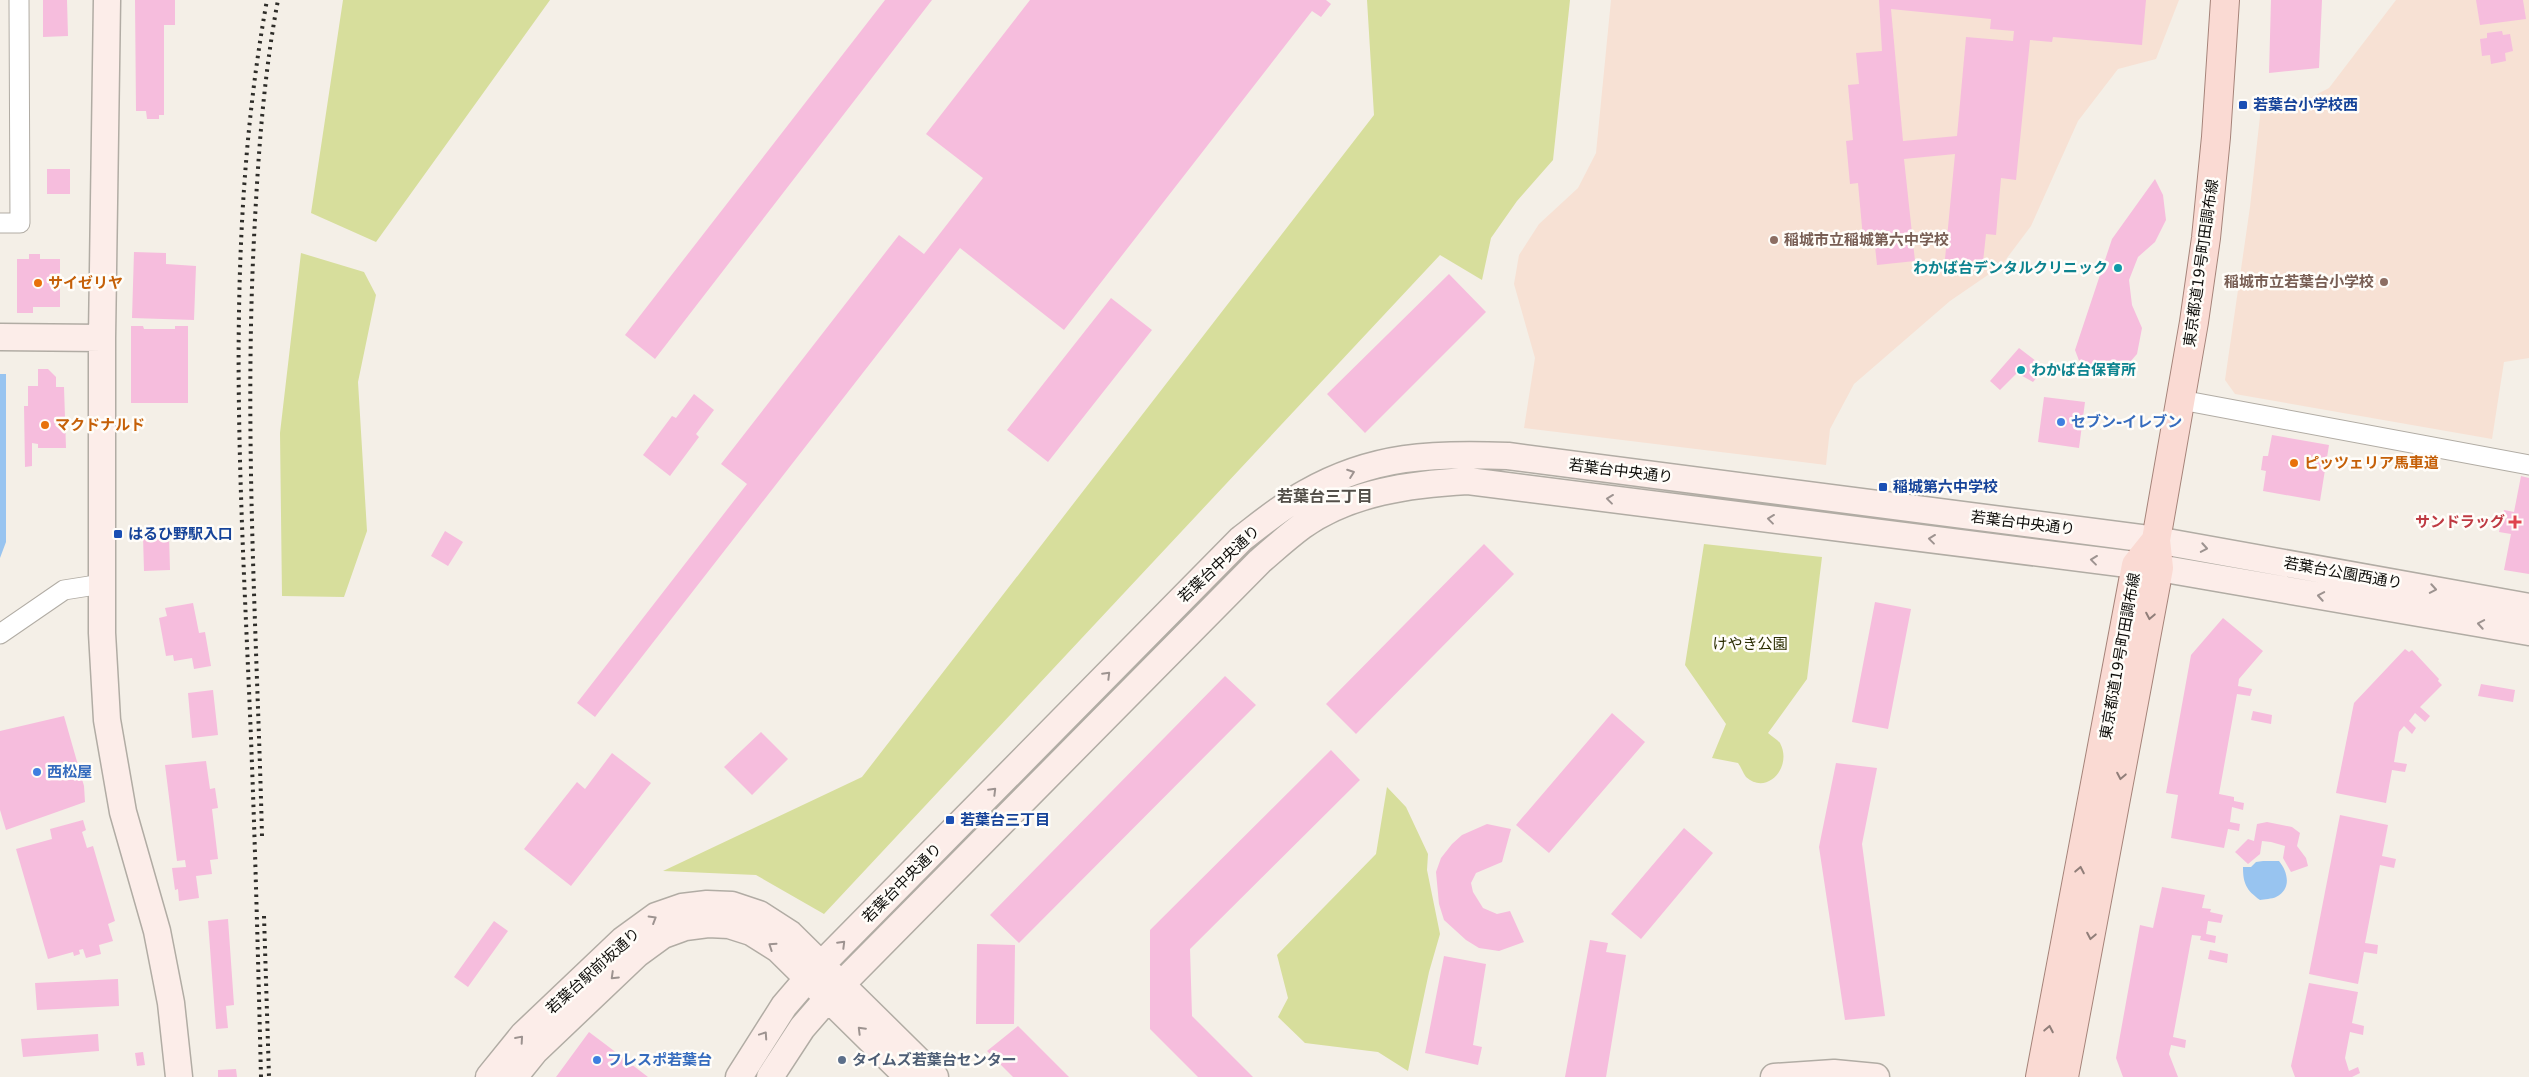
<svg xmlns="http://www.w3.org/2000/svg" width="2529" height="1077" viewBox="0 0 2529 1077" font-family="'DejaVu Sans','Noto Sans JP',sans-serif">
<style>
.education{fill:#f7e1d4}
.green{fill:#d7de9c}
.water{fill:#98c4f0}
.building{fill:#f6bddd;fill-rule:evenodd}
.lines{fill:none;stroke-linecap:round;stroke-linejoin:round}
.street-casing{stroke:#b1aca4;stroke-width:21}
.secondary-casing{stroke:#b1aca4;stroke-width:29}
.primary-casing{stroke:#a58379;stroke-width:30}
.street{stroke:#fff;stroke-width:19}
.secondary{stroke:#fcede9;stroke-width:26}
.primary{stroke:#fadad3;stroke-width:28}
.rail{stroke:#2e2d29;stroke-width:4;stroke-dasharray:2.5 5;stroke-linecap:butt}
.oneway{stroke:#9d9390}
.oneway2{stroke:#907e79}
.transit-dot{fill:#1a4fb4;stroke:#fffdf9;stroke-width:2}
.education-dot{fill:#8d6e63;stroke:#fffdf9;stroke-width:2}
.culture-dot{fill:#0f9aa8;stroke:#fffdf9;stroke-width:2}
.food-dot{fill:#e8710a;stroke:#fffdf9;stroke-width:2}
.shop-dot{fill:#3f7fe0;stroke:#fffdf9;stroke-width:2}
.health-dot{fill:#e0444e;stroke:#fffdf9;stroke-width:2}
.service-dot{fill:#5c6f8a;stroke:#fffdf9;stroke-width:2}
.labels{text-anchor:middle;stroke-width:5;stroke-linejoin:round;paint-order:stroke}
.transit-label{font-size:15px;font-weight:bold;fill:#164399;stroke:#fffdf9;text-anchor:start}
.education-label{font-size:15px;font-weight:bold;fill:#785e54;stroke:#fffdf9;text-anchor:start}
.street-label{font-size:15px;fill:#0e0d0a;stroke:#fffdf9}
.culture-label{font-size:15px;font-weight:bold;fill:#0d838f;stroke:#fffdf9;text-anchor:end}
.food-label{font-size:15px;font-weight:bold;fill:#c56008;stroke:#fffdf9;text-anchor:start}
.shop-label{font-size:15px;font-weight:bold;fill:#366cbe;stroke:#fffdf9;text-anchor:start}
.health-label{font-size:15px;font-weight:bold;fill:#be3a42;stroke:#fffdf9;text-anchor:end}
.park-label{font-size:15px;fill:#2a2d00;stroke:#fffdf9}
.service-label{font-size:15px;font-weight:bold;fill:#4e5e75;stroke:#fffdf9;text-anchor:start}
.neighbourhood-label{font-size:16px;font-weight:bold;fill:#534f49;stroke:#fffdf9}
</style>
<rect width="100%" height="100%" fill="#f4efe7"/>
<path class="education" d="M1611,0H2179L2156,59L2118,69L2078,121L2031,226L2001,266L1950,301L1854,384L1830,429L1826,465L1524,428L1535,358L1514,284L1519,255L1539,224L1578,188L1596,153Z
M2396,0H2529V358L2504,362L2492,439L2235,394L2225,380L2250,207L2261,107L2304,101L2329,88Z"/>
<path class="green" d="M343,0H550L376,242L311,213Z
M1367,0H1570L1553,160L1517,201L1491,238L1482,280L1440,255L824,914L756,875L663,871L862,777L1374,115Z
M301,253L364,272L376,295L358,382L367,531L344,597L282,596L280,433Z
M1704,544L1822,557L1807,679L1768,733C1771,736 1777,739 1780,743C1793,767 1767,796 1746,777C1743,773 1741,767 1738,763L1712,758L1726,724L1685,665Z
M1387,787L1406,807L1428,854L1427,870L1440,934L1429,972L1408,1071L1378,1052L1305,1043L1278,1017L1288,998L1277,955L1376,854Z"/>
<path class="water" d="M0,374H6V542L0,558Z
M2263,861H2279C2288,872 2292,889 2276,897C2272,899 2264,899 2260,900C2246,890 2243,883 2243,867H2251L2256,862Z"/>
<path class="building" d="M43,0H67L68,36L43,37Z
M135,0H175V25H164V115H159V119H147L146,111H136Z
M885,0H932L655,359L625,335Z
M1030,0H1326L1331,4L1321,17L1312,11L1064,330L960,248L595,717L577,703L747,484L721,464L899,235L924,254L983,178L926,134Z
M1879,0H2146L2142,45L2053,37L2052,42L2030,40L2016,180L2001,178L1996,235L1986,234L1983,262L1945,259L1955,154L1904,159L1915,261L1877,265L1874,237L1863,238L1858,183L1850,184L1846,141L1853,140L1848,85L1859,84L1856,53L1882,51ZM1891,9L1991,19L1990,29L2014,31L2013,41L1966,37L1957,136L1903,141Z
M2271,0H2322L2319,68L2269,73Z
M2476,0H2523L2526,19L2480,25Z
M2502,31L2503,35L2510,34L2513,51L2505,53L2506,61L2491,64L2490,55L2482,56L2480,39L2487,38V33Z
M47,169H70V194H47Z
M2155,179L2163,195L2166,220L2155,242L2138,257L2129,280L2132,305L2142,328L2137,354L2123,370L2110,366L2102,371L2092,370L2081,366L2075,350L2112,239Z
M134,252L166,253V264L196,266L194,320L132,318Z
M29,254H40V259H60V307H33V313H17V259H29Z
M1449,274L1486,312L1365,433L1327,394Z
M1111,298L1152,330L1048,462L1007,430Z
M131,326H143L144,329H175V326H188V403H131Z
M2019,348L2045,368L2033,382L2017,373L2000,390L1990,381Z
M38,369H48L56,377V387H64L66,448H38V444L32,443V466L25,467L24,406H28V386H38Z
M694,394L714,410L696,434L699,437L670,476L643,455L672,416L676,418Z
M2044,397L2085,402L2079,448L2038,442Z
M2272,435L2329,445L2320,501L2263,491L2266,471L2261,470L2263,456H2268Z
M2521,476L2529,478V574L2504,570L2511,534L2499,532L2504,510L2514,512Z
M445,531L463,542L448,566L431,556Z
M169,535L170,570L144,571L143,536Z
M1484,544L1514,574L1356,734L1326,704Z
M1875,602L1911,609L1888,729L1852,722Z
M193,603L199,633L205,632L211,666L194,669L192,658L174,661L173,655L166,656L159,618L167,616L165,608Z
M2223,618L2263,651L2239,679L2238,686L2252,689L2250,696L2237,694L2219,794L2234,797V801L2244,803L2243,810L2232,807L2230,822L2240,824L2239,831L2228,829L2224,848L2171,838L2178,795L2166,793L2191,655Z
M2405,649L2409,652L2412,650L2439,679L2438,681L2442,685L2420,707L2430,716L2425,722L2415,713L2409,721L2416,728L2412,734L2404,726L2399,732L2394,762L2407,764L2405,772L2392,770L2386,803L2336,793L2354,703Z
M1225,676L1256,705L1019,943L990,915Z
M2481,684L2515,690L2513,702L2478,696Z
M213,690L218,735L192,738L188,693Z
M2253,711L2272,715L2271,724L2251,720Z
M1612,713L1645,742L1549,853L1516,825Z
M64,716L84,786L85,802L6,830L0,810V731Z
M761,732L788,759L752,795L724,767Z
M1331,750L1360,780L1190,949L1192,1016L1253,1077H1198L1150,1029V930Z
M612,753L651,783L571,886L524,849L577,782L585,789Z
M206,761L210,789L215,788L218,808L212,809L218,859L210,860L212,874L196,876L199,898L179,901L178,889L175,890L172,868L186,867L185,860L177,861L165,765Z
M1836,763L1877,768L1862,844L1885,1016L1845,1020L1819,847Z
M2340,815L2388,825L2382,856L2396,859L2394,868L2380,865L2365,943L2378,945L2377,954L2364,952L2358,984L2309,974Z
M83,820L86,830L82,832L87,848L93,846L115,921L108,924L113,941L99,945L101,954L86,958L83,949L79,950L80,954L74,956L73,952L48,959L16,849L52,839L50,829Z
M2267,822L2292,827L2300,833L2297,846L2306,858L2308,866L2291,872L2283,858L2285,846L2271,842L2262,841L2260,854L2248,864L2235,852L2248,839L2254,841L2257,824Z
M1487,824L1511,829L1502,862L1476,873L1471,883L1473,892L1483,908L1497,914L1510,911L1524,942L1499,951L1479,948L1466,940L1444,920L1439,904L1436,872L1441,858L1452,844L1462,835Z
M1684,828L1713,853L1641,939L1611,914Z
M2162,887L2205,895L2202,908L2211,909L2210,912L2223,915L2221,923L2208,921L2206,934L2216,936L2215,943L2200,940L2201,936L2192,935L2173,1037L2186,1040L2185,1048L2171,1045L2169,1054L2178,1077H2123L2116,1058L2140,925L2153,928Z
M228,919L234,1005L226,1006L228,1028L216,1029L208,921Z
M494,921L508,931L468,987L454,977Z
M1590,940L1608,943L1606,952L1626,955L1606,1077H1565Z
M977,944L1015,945L1014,1024H976Z
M2210,950L2228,954L2227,963L2208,959Z
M1444,956L1486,964L1473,1045L1482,1047L1478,1065L1425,1053Z
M118,979L119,1006L37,1010L35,983Z
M2309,983L2358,992L2352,1023L2364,1026L2363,1035L2350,1032L2345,1058L2349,1071L2358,1067L2360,1073L2352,1077H2295L2291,1066Z
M1018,1026L1069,1077H1013L987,1051Z
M589,1032L605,1044L648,1077H556Z
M98,1034L99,1051L23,1057L21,1039Z
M143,1052L145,1065L137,1066L135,1053Z
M236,1069L237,1077H218V1070Z"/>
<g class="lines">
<defs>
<path id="street" d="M0,223H20L19,0
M2181,400L2529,465
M0,634L64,590L102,584"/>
<path id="secondary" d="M107,0L102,338V633L107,720L123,812L157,931L171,1003L179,1077
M0,337L102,338
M489,1077L523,1035L623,940L656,916L682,907L707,904L732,905L759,914L790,934L935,1077
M514,1077L535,1051L637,954L663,935L685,927L708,924L729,925L751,932L778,949L908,1077
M739,1077L784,1006L808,978L1241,539C1262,523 1282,506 1306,493C1373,455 1433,453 1508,456L2156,540L2529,607
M770,1077L802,1028L828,998L1260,561C1274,549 1287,537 1302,526C1350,492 1411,484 1468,481L2159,568L2529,632
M1774,1077L1834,1073L1876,1077"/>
<path id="primary" d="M2040,1077L2136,565L2156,540L2194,322L2206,238L2216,137L2225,0
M2064,1077L2159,568L2156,540"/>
</defs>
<use href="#street" class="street-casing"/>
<use href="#secondary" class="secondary-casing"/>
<use href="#primary" class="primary-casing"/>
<use href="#street" class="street"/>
<use href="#secondary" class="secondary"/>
<use href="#primary" class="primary"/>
<path class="rail" d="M262,836C257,637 244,438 254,238C258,159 263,79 278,0
M264,916L269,1077
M261,1077C258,956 255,835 250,714C240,475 224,237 267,0"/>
</g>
<defs><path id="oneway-chevron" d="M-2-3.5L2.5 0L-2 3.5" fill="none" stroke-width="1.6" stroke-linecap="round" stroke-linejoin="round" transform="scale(1.25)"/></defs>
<g class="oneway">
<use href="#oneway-chevron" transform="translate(1351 473) rotate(-20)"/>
<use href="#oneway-chevron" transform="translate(1610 499) rotate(-173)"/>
<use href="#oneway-chevron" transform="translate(1771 519) rotate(-173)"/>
<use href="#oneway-chevron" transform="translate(1932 539) rotate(-173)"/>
<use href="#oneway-chevron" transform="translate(2204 548) rotate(10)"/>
<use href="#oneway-chevron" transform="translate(2094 560) rotate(-173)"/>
<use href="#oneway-chevron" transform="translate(2433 589) rotate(10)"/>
<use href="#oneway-chevron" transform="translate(2321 596) rotate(-170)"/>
<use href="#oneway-chevron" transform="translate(2481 624) rotate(-170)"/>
<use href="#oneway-chevron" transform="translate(1107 675) rotate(-45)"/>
<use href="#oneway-chevron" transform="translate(993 791) rotate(-45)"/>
<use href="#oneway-chevron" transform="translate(653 919) rotate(-31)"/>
<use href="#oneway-chevron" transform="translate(842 944) rotate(-45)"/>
<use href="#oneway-chevron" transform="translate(772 946) rotate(-146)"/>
<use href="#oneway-chevron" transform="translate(614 976) rotate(136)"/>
<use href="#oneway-chevron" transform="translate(861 1030) rotate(-135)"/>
<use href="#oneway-chevron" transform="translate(764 1035) rotate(-56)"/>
<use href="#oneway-chevron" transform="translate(520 1039) rotate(-49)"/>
</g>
<g class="oneway2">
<use href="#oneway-chevron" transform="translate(2150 616) rotate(101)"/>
<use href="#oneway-chevron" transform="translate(2121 776) rotate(101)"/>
<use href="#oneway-chevron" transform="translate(2080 870) rotate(-79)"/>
<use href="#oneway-chevron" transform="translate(2091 936) rotate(101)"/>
<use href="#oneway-chevron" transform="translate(2049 1029) rotate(-79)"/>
</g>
<g class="transit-dot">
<rect x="2238" y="100" width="10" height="10" rx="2.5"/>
<rect x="1878" y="482" width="10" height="10" rx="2.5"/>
<rect x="113" y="529" width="10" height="10" rx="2.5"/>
<rect x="945" y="815" width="10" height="10" rx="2.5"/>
</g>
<g class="education-dot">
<circle cx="1774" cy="240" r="5"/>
<circle cx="2384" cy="282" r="5"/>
</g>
<g class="culture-dot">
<circle cx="2118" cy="268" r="5"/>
<circle cx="2021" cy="370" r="5"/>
</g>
<g class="food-dot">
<circle cx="38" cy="283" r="5"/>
<circle cx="45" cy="425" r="5"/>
<circle cx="2294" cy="463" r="5"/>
</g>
<g class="shop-dot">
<circle cx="2061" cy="422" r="5"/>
<circle cx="37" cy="772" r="5"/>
<circle cx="597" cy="1060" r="5"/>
</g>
<path class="health-dot" d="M2512.5 514.5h5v5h5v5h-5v5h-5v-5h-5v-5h5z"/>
<circle class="service-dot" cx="842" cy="1060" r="5"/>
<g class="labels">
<g class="transit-label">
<text x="2253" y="110">若葉台小学校西</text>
<text x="1893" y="492">稲城第六中学校</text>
<text x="128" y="539">はるひ野駅入口</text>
<text x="960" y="825">若葉台三丁目</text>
</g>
<g class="education-label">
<text x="1784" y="245">稲城市立稲城第六中学校</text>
<text x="2374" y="287" text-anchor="end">稲城市立若葉台小学校</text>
</g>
<g class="street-label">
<text transform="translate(2201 263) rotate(-82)" y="5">東京都道19号町田調布線</text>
<text transform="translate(1621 471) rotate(7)" y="5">若葉台中央通り</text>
<text transform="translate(2023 523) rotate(7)" y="5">若葉台中央通り</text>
<text transform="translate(1219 564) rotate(-43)" y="5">若葉台中央通り</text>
<text transform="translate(2343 573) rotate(10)" y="5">若葉台公園西通り</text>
<text transform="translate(2120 656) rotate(-80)" y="5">東京都道19号町田調布線</text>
<text transform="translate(902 883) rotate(-45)" y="5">若葉台中央通り</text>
<text transform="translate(593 971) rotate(-42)" y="5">若葉台駅前坂通り</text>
</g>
<g class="culture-label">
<text x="2108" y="273">わかば台デンタルクリニック</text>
<text x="2031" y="375" text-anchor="start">わかば台保育所</text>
</g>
<g class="food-label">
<text x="48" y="288">サイゼリヤ</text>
<text x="55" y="430">マクドナルド</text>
<text x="2304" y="468">ピッツェリア馬車道</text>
</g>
<g class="shop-label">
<text x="2071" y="427">セブン-イレブン</text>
<text x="47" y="777">西松屋</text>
<text x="607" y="1065">フレスポ若葉台</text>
</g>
<g class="health-label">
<text x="2505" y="527">サンドラッグ</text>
</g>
<g class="park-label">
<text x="1750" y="649">けやき公園</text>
</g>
<g class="service-label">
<text x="852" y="1065">タイムズ若葉台センター</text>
</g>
<g class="neighbourhood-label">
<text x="1325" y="502">若葉台三丁目</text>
</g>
</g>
</svg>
